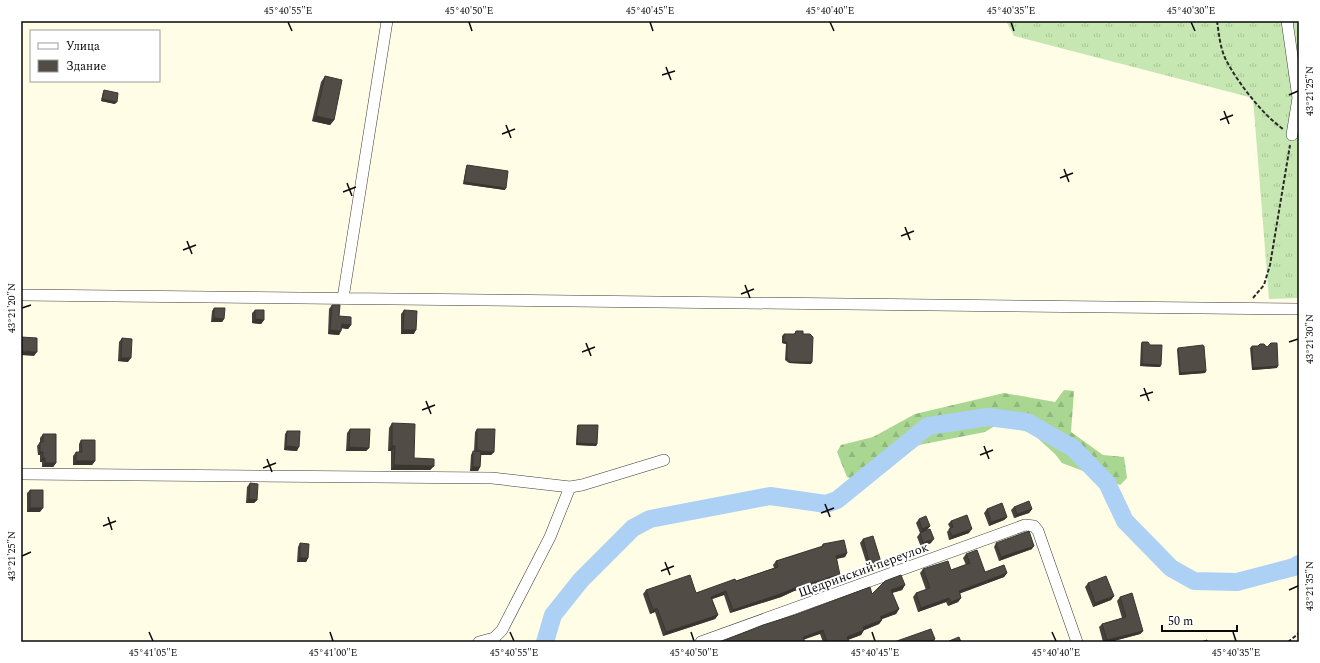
<svg xmlns="http://www.w3.org/2000/svg" width="1320" height="663" viewBox="0 0 1320 663" font-family="Spectral,serif">
<style>
.grass{fill:url(#grass-tufts)}
.forest{fill:url(#forest-firs)}
.lines{fill:none;stroke-linecap:round;stroke-linejoin:round}
.river{stroke:#add1f4;stroke-width:18}
.minor-casing{stroke:#3c3c3c;stroke-width:12}
.path{stroke:#2b2b2b;stroke-width:2;stroke-dasharray:4 2;stroke-linecap:butt}
.minor{stroke:#fff;stroke-width:11}
.wall{fill:#47413c}
.shaded-wall{fill:#393531}
.building{fill:#524c46;stroke:#393531}
.ticks{fill:none;stroke:#090909;stroke-width:1.5}
.labels{text-anchor:middle;stroke-width:4;stroke-linejoin:round;paint-order:stroke}
.street-label{font-size:13px;fill:#090909;stroke:#fff}
.neatline{fill:none;stroke:#090909;stroke-width:1.5}
.ticks-label{font-size:10px;text-anchor:middle;fill:#090909}
</style>
<defs>
<pattern id="grass-tufts" width="24" height="20" patternUnits="userSpaceOnUse"><rect width="24" height="20" fill="#c7e7b2"/><path d="M3 7l-1-3M5 7V3M7 7l1-3M15 17l-1-3M17 17v-4M19 17l1-3" fill="none" stroke="#aac598"/></pattern>
<pattern id="forest-firs" width="22" height="20" patternUnits="userSpaceOnUse"><rect width="22" height="20" fill="#a9d792"/><path d="M5 1l3.5 6h-7zM16 11l3.5 6h-7z" fill="#90b77d"/></pattern>
</defs>
<rect width="100%" height="100%" fill="#fffde6"/>
<path class="grass" d="M1006,21H1299V298L1269,299L1253,98L1014,36Z"/>
<path class="forest" d="M1064,390L1074,391L1071,432L1103,455L1124,457L1127,478L1120,485L1062,463L1055,454L1032,433L998,424L985,432L919,445L866,486L847,477L837,452L841,445L873,437L915,414L1004,393L1055,402Z"/>
<g class="lines">
<path class="river" d="M545,642L553,615L581,580L633,528L650,519L770,496L826,504L837,500L928,426L988,417L1027,422L1073,448L1107,483L1125,521L1171,568L1194,581L1237,582L1294,567L1299,564"/>
<defs>
<path id="minor" d="M1287,21L1298,98L1292,135
M21,295L1299,309
M343,298L387,21
M21,474L492,478L570,487L582,485L664,460
M479,642L494,638L502,630L550,537L570,487
M701,642L1025,525L1034,526L1038,531L1077,642"/>
</defs>
<use href="#minor" class="minor-casing"/>
<path class="path" d="M1217,21C1219,34 1220,48 1226,60C1238,83 1263,115 1283,129
M1253,298L1264,285L1270,265L1290,145
M1288,642L1299,633"/>
<use href="#minor" class="minor"/>
</g>
<path class="wall" d="M325,76L334,120L330,125L312,121L321,82Z
M104,90L115,104L101,101L103,92Z
M467,165L505,190L463,184L466,167Z
M332,305L339,316L351,325L348,329L342,328L339,335L328,334L329,309Z
M214,308L224,319L222,322H211L212,311Z
M255,310L264,320L261,324L252,323V313Z
M404,310L414,334H401V314Z
M796,331L803,334L811,364L789,363L785,360L786,344L782,343V336L784,334H794Z
M122,338L128,362L118,361L119,342Z
M1142,342L1161,365L1160,367L1140,366L1141,344Z
M1252,346L1267,347L1277,368L1252,370L1250,348Z
M1178,348L1206,371L1205,373L1179,375L1177,350Z
M392,423L414,458L434,466L430,470H391V451H388L389,428Z
M578,425L597,444L596,446L576,445L577,426Z
M350,429L369,448L366,451H346L347,433Z
M477,429L494,452L491,455H481L480,467L478,471H470L471,455L473,451H474L475,432Z
M287,431L297,451L284,450L285,434Z
M43,434L56,463L53,467H42V462H40V455H38L37,446L40,442V438Z
M81,440L95,461L92,465H73V456L76,452H79V444Z
M250,483L257,500L254,503H246L247,487Z
M30,490L40,512H27V493Z
M1014,507L1032,509L1029,513L1014,518L1011,510Z
M987,509L1007,517L1004,520L989,526L984,513Z
M919,519L930,526L927,530L920,533L916,523Z
M951,521L969,533L949,540L947,532L950,528L948,524Z
M920,533L931,543L921,547L917,537Z
M863,539L881,562L878,566L868,568L860,543Z
M300,543L308,558L306,562H297L298,547Z
M996,543L1032,549L999,561L994,547Z
M823,544L847,553L845,557L837,559L838,579L825,581L824,583L794,591L781,597L730,613L724,595L712,599L718,615L715,619L663,636L655,612L650,614L643,594L646,590L696,593L736,581L774,568L773,565L776,561L821,547Z
M966,554L985,572L1007,573L1004,577L960,593L961,598L958,602L948,606L946,602L918,612L913,597L916,593L926,590L920,573L923,569L951,570L966,565L963,558Z
M1088,583L1114,596L1111,600L1093,607L1085,587Z
M905,585L902,590L892,593L899,609L896,614L881,619L882,620L879,624L864,630L861,635L848,640L849,642H823L820,634L720,642L872,594Z
M1120,597L1143,631L1140,634L1110,642H1103L1099,627L1102,624L1122,618L1117,601Z"/>
<path class="shaded-wall" d="M102,99L117,102L115,104L101,101Z
M316,116L334,120L330,125L312,121Z
M464,182L506,188L505,190L463,184Z
M214,318L224,319L222,322H211Z
M255,319L264,320L261,324L252,323Z
M342,324L351,325L348,329L339,328Z
M330,330L341,331L339,335L328,334Z
M403,330H416L414,334H401Z
M784,342H787L786,344L782,343Z
M21,351L37,352L34,356L21,355Z
M121,358H131L128,362L118,361Z
M790,362H812L811,364L789,363Z
M1142,364L1161,365L1160,367L1140,366Z
M1278,366L1277,368L1252,370L1253,368Z
M1206,371L1205,373L1179,375L1180,373Z
M577,443L597,444L596,446L576,445Z
M286,446L299,447L297,451L284,450Z
M392,446H395L391,451H388Z
M349,447L369,448L366,451H346Z
M477,451L494,452L491,455H474Z
M40,452H43L40,455H38Z
M43,458H45L42,462H40Z
M76,461H95L92,465H73Z
M45,463H56L53,467H42Z
M394,465L434,466L430,470H391Z
M473,467H480L478,471H470Z
M249,499L257,500L254,503H246Z
M30,508H43L40,512H27Z
M1032,509L1029,513L1014,518L1017,514Z
M1007,517L1004,520L989,526L991,522Z
M930,526L927,530L920,533L922,529Z
M972,529L969,533L949,540L952,536Z
M934,539L931,543L921,547L923,543Z
M1034,546L1032,549L999,561L1001,557Z
M847,553L845,557L834,559L836,556Z
M300,558H308L306,562H297Z
M881,562L878,566L868,568L870,565Z
M1007,573L1004,577L956,595L959,591Z
M840,575L838,579L825,581L824,583L794,591L781,597L730,613L733,610L797,587L826,578Z
M905,585L902,590L888,594L891,590Z
M726,591L724,595L709,600L711,597Z
M1114,596L1111,600L1093,607L1095,603Z
M949,598L946,602L918,612L921,608Z
M961,598L958,602L948,606L951,602Z
M657,608L655,612L650,614L653,610Z
M899,609L896,614L877,621L880,617Z
M718,615L715,619L663,636L666,632Z
M882,620L879,624L860,632L863,627Z
M823,630L820,634L800,641L803,637Z
M864,630L861,635L844,641L847,637Z
M1143,631L1140,634L1110,642H1105L1107,640Z
M935,639L933,642H927Z"/>
<path class="building" d="M325,76L342,80L334,120L316,116Z
M104,90L118,93L117,102L102,99Z
M467,165L508,171L506,188L464,182Z
M332,305H340L339,316L351,317V325L342,324L341,331L330,330Z
M214,308H225L224,319L214,318Z
M255,310H264V320L255,319Z
M404,310L417,311L416,330H403Z
M796,331H803V334H810L813,337L812,362H790L787,358V342H784V334H795Z
M21,337L37,338V352L21,351Z
M122,338L132,339L131,358H121Z
M1142,342H1148L1150,345H1162L1161,365L1142,364Z
M1271,343H1277L1278,366L1253,368L1252,346H1258L1260,344H1264L1267,347Z
M1203,345V346H1204L1206,371L1180,373L1178,348Z
M392,423L415,424L414,458L434,459V466L394,465L395,446H392Z
M578,425H598L597,444L577,443Z
M350,429H370L369,448L349,447Z
M477,429H495L494,452L477,451Z
M287,431H300L299,447L286,446Z
M43,434H56V463H45V458H43V452H40V442H43Z
M81,440H95V461H76V452H82Z
M473,451H481L480,467H473Z
M250,483L258,484L257,500L249,499Z
M30,490H43V508H30Z
M1029,501L1032,509L1017,514L1014,507Z
M1002,503L1007,517L991,522L987,509Z
M967,515L972,529L952,536L949,529L953,527L951,521Z
M926,516L930,526L922,529L919,519Z
M930,529L934,539L923,543L920,533Z
M1029,531L1034,546L1001,557L996,543Z
M873,536L881,562L870,565L863,539Z
M844,540L847,553L836,556L840,575L826,578V579L797,587L783,593L733,610L726,591L711,597L718,615L666,632L657,608L653,610L646,590L690,575L696,593L735,579L736,581L778,567L776,561L823,546V544Z
M300,543L309,544L308,558H300Z
M977,550L985,572L1004,565L1007,573L959,591L961,598L951,602L949,598L921,608L916,593L930,588L923,569L948,561L951,570L970,563L966,554Z
M901,575L905,585L891,590L899,609L880,617L882,620L863,627L864,630L847,637L849,642H827L823,630L803,637L805,642H720L763,625L795,615L870,587L872,594L885,581Z
M1106,576L1114,596L1095,603L1088,583Z
M1132,593L1143,631L1107,640L1102,624L1126,617L1120,597Z
M931,629L935,639L927,642H894Z
M959,637L961,642H949V641Z
M1207,640L1208,642H1201Z"/>
<path class="ticks" d="M288,22L292,31M469,22L472,31M650,22L653,31M830,22L834,31M1011,22L1014,31M1191,22L1195,31M666,67L671,80M662,75L675,71M1289,95L1298,91M1224,111L1229,124M1220,120L1233,115M506,125L511,138M502,134L515,129M1064,169L1069,182M1060,178L1073,173M347,183L352,196M343,192L356,187M905,227L910,240M901,236L914,231M187,241L192,254M183,250L196,245M745,285L750,298M741,294L754,289M22,308L31,305M1289,342L1298,339M586,343L591,356M582,352L595,347M1144,388L1149,401M1140,396L1153,392M426,401L431,414M422,410L435,405M984,446L989,459M980,455L993,450M267,459L272,472M263,468L276,463M825,504L830,517M821,513L834,508M108,517L112,530M103,526L116,521M22,556L31,552M665,562L670,575M661,571L674,566M1289,590L1298,586M149,632L153,641M330,632L333,641M510,632L514,641M691,632L694,641M872,632L875,641M1052,632L1056,641M1233,632L1236,641"/>
<g class="labels">
<g class="street-label">
<text transform="translate(863 569) rotate(-20)" y="5">Щедринский переулок</text>
</g>
</g>
<rect width="1320" height="663" fill="none" stroke="#ffffff" stroke-width="44"/>
<rect x="30" y="30" width="130" height="52" fill="#ffffff" stroke="#9d9d9d"/>
<rect x="38" y="43" width="20" height="6" fill="#ffffff" stroke="#9d9d9d"/>
<text x="66" y="50" font-size="12" fill="#090909">Улица</text>
<rect x="38" y="60" width="20" height="12" fill="#524c46" stroke="#9d9d9d"/>
<text x="66" y="70" font-size="12" fill="#090909">Здание</text>
<path d="M1162 625v6h75v-6" fill="none" stroke="#090909" stroke-width="2"/>
<text x="1168" y="625" font-size="12" fill="#090909" stroke="#ffffff" stroke-width="3" paint-order="stroke">50 m</text>
<rect x="22" y="22" width="1276" height="619" class="neatline"/>
<g class="ticks-label">
<text x="288" y="14">45°40'55"E</text>
<text x="469" y="14">45°40'50"E</text>
<text x="650" y="14">45°40'45"E</text>
<text x="830" y="14">45°40'40"E</text>
<text x="1011" y="14">45°40'35"E</text>
<text x="1191" y="14">45°40'30"E</text>
<text transform="translate(1309 91) rotate(-90)" y="4">43°21'25"N</text>
<text transform="translate(11 308) rotate(-90)" y="4">43°21'20"N</text>
<text transform="translate(1309 339) rotate(-90)" y="4">43°21'30"N</text>
<text transform="translate(11 556) rotate(-90)" y="4">43°21'25"N</text>
<text transform="translate(1309 586) rotate(-90)" y="4">43°21'35"N</text>
<text x="153" y="656">45°41'05"E</text>
<text x="333" y="656">45°41'00"E</text>
<text x="514" y="656">45°40'55"E</text>
<text x="694" y="656">45°40'50"E</text>
<text x="875" y="656">45°40'45"E</text>
<text x="1056" y="656">45°40'40"E</text>
<text x="1236" y="656">45°40'35"E</text>
</g>
</svg>
